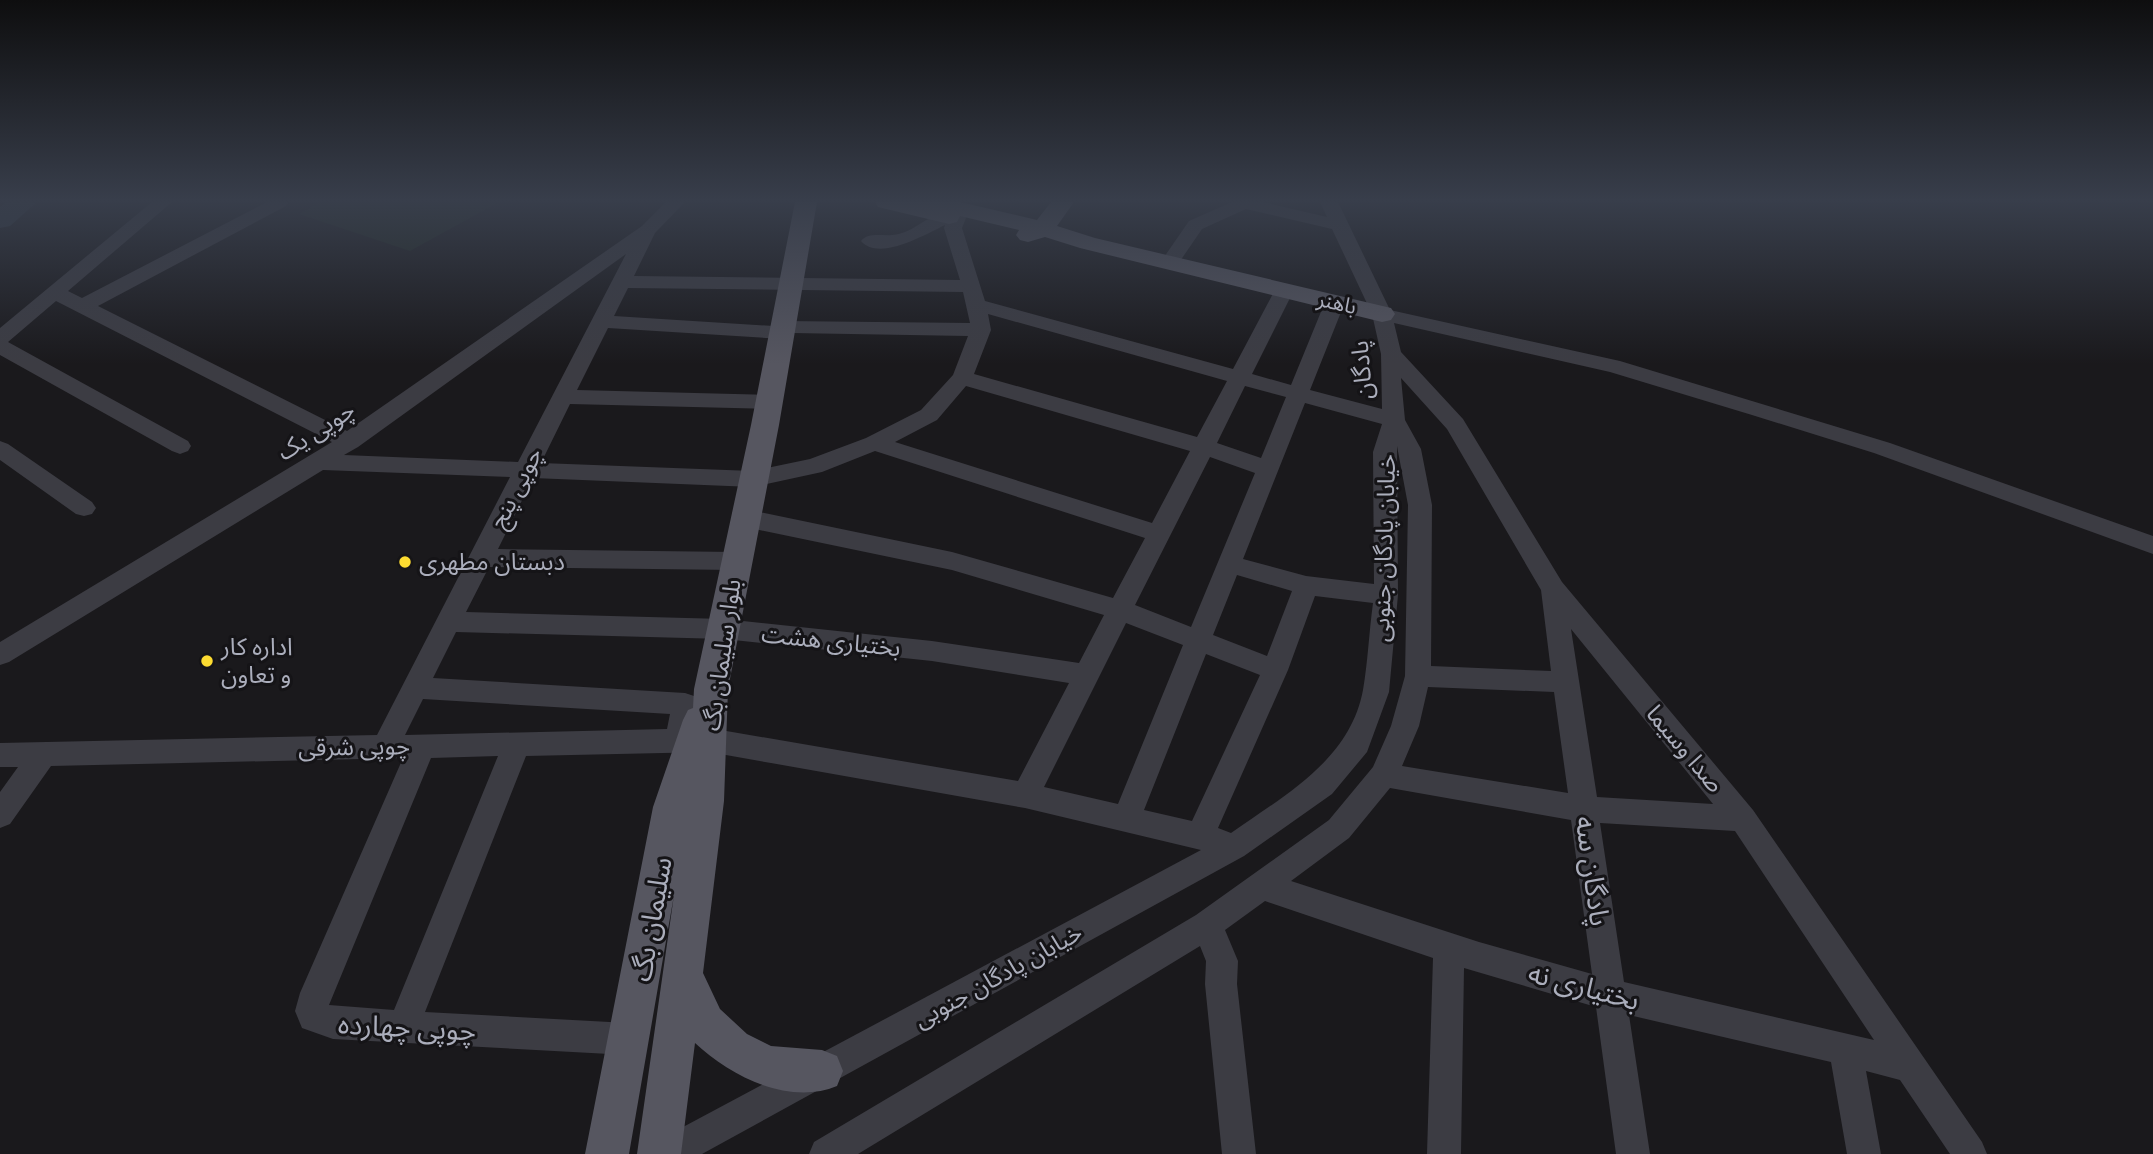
<svg xmlns="http://www.w3.org/2000/svg" width="2153" height="1154" viewBox="0 0 2153 1154" font-family="'Fira Sans Condensed','Noto Sans Arabic',sans-serif">
<style>
.green{fill:#1f2822}
.lines{fill:none;stroke-linecap:round;stroke-linejoin:round}
.river{fill:#2e3641;fill-rule:evenodd}
.minor{fill:#3c3c43;fill-rule:evenodd}
.major{fill:#565660;fill-rule:evenodd}
.poi-dot{fill:#fcdb31;stroke:#151417;stroke-width:2.5}
.labels{text-anchor:middle;stroke-width:6;stroke-linejoin:round;paint-order:stroke}
.far-street-label{font-size:21px;fill:#abaebc;stroke:#151417}
.street-label{font-size:24px;fill:#abaebc;stroke:#151417}
.poi-label{font-size:24px;fill:#abaebc;stroke:#151417;text-anchor:start}
.near-street-label{font-size:28px;fill:#abaebc;stroke:#151417}
</style>
<rect width="100%" height="100%" fill="#1a191c"/>
<path class="green" d="M320,202H499L410,251L299,214Z"/>
<g class="lines">
<path class="river" d="M7,202H37L10,226L0,228V207Z"/>
<path class="minor" d="M152,202H172L68,291L82,298L267,202H289L286,206L98,306L347,431L642,226L666,202H685L655,233L634,276L960,280L944,228L945,225C926,234 879,262 861,241C868,232 881,236 892,235C920,233 929,206 963,214L966,218L962,228L985,301L1233,369L1277,286H1291L1294,290L1252,374L1291,385L1325,302L1328,298H1342L1345,302L1310,390L1382,409L1381,354L1372,314L1332,229L1246,209L1202,229L1176,267L1169,269L1160,263L1189,221L1232,202H1263L1327,217L1320,202H1338L1390,310L1620,361L1890,443L2153,536V554L1874,453L1752,415L1610,372L1394,323L1401,352L1463,419L1562,582L1753,810L1982,1142L1987,1154H1950L1900,1080L1866,1071L1881,1154H1847L1831,1062L1629,1015L1650,1154H1616L1596,1007L1464,968L1461,1154H1427L1433,958L1265,901L1225,930L1238,961L1237,984L1256,1154H1222L1205,984L1206,961L1200,946L858,1154H809L814,1142L1196,915L1329,820L1373,767L1391,726L1405,676L1408,505L1397,446L1398,595L1389,692L1367,752L1332,794L1244,856L702,1154H650L655,1142L1201,850L1025,808L709,752L526,756L425,1012L628,1023L640,1027L644,1039L640,1051L628,1055L333,1039L302,1028L295,1011L300,993L403,758L51,766L10,824L0,828V792L18,767H0V743L377,735L510,477L323,470L9,662L0,665V642L332,442L56,301L8,342L188,441L191,446L188,451L180,454L172,451L0,355V328ZM626,254L518,462L344,455L358,447ZM628,288L963,292L970,323L783,321L774,326L614,316ZM988,314L1227,381L1197,437L974,374L991,330ZM608,328L782,339L792,333L968,336L953,375L921,410L866,438L810,459L753,471L541,463L570,404L769,409L777,407L780,402L777,397L769,395L577,390ZM1401,378L1447,429L1541,590L1551,671L1431,666L1432,505L1421,449L1405,420ZM966,386L1190,451L1152,523L895,442L937,420ZM1245,386L1286,397L1261,458L1217,443ZM1305,403L1382,424L1373,452L1374,584L1306,576L1243,559ZM875,451L1145,538L1113,598L952,552L745,509L737,512L733,518L737,524L745,527L952,570L1104,615L1079,663L932,641L724,619L466,612L489,567L735,570L744,567L747,561L744,555L735,552L498,549L533,478L753,487L822,472ZM1210,457L1255,473L1191,627L1135,605ZM1237,575L1292,591L1267,656L1213,635ZM1315,596L1373,603C1369,632 1368,661 1363,690C1350,760 1285,795 1231,833L1218,828L1288,670ZM1126,623L1183,645L1118,804L1044,787ZM1571,629L1713,804L1597,797ZM456,632L724,639L932,661L1069,683L1018,781L709,728L694,729L698,704L694,696L685,693L433,678ZM1206,654L1260,675L1192,821L1144,810ZM1428,687L1554,692L1568,793L1402,766L1419,726ZM423,699L670,714L667,729L405,735ZM498,756L394,1010L329,1005L431,758ZM1390,788L1571,820L1592,974L1479,942L1291,881L1349,838ZM1600,823L1735,831L1874,1040L1624,982Z
M0,441L8,444L92,502L96,508L92,514L84,516L76,514L0,460Z"/>
<path class="major" d="M795,202H817L779,425L728,689L724,801L703,973L720,1009L747,1034L771,1046L822,1050L837,1056L843,1071L837,1086C789,1106 730,1076 695,1043L681,1154H637L674,895L629,1154H585L653,807L683,720L688,710L693,708L694,689L751,425Z
M875,202H960L1037,220L1051,202H1074L1057,226L1095,238L1391,308L1395,314L1391,320L1382,322L1080,248L1045,237L1028,242L1020,240L1016,235L1019,230L960,216L957,222L949,224L878,207Z"/>
</g>
<linearGradient id="sky" x2="0" y2="1"><stop stop-color="#0e0e0f"/><stop offset="0.55" stop-color="#383e4b"/><stop offset="1" stop-color="#383e4b" stop-opacity="0"/></linearGradient>
<rect width="2153" height="364" fill="url(#sky)"/>
<g class="poi-dot">
<circle cx="405" cy="562" r="7"/>
<circle cx="207" cy="661" r="7"/>
</g>
<g class="labels">
<g class="far-street-label">
<text transform="translate(1337 303) rotate(13)" y="7">باهنر</text>
</g>
<g class="street-label">
<text transform="translate(1362 370) rotate(-95)" y="8">پادگان</text>
<text transform="translate(316 431) rotate(-33)" y="8">چوپی یک</text>
<text transform="translate(516 488) rotate(-63)" y="8">چوپی پنج</text>
<text transform="translate(1384 548) rotate(-88)" y="8">خیابان پادگان جنوبی</text>
<text transform="translate(831 641) rotate(6)" y="8">بختیاری هشت</text>
<text transform="translate(722 655) rotate(-82)" y="8">بلوار سلیمان بگ</text>
<text transform="translate(354 747) rotate(-1)" y="8">چوپی شرقی</text>
<text transform="translate(1685 749) rotate(50)" y="8">صدا وسیما</text>
<text transform="translate(998 976) rotate(-29)" y="8">خیابان پادگان جنوبی</text>
</g>
<g class="poi-label">
<text x="419" y="570">دبستان مطهری</text>
<text x="221" y="655">اداره کار<tspan x="221" dy="28">و تعاون</tspan></text>
</g>
<g class="near-street-label">
<text transform="translate(1593 871) rotate(82)" y="10">پادگان سه</text>
<text transform="translate(651 919) rotate(-80)" y="10">سلیمان بگ</text>
<text transform="translate(1584 986) rotate(15)" y="10">بختیاری نه</text>
<text transform="translate(407 1027) rotate(3)" y="10">چوپی چهارده</text>
</g>
</g>
</svg>
